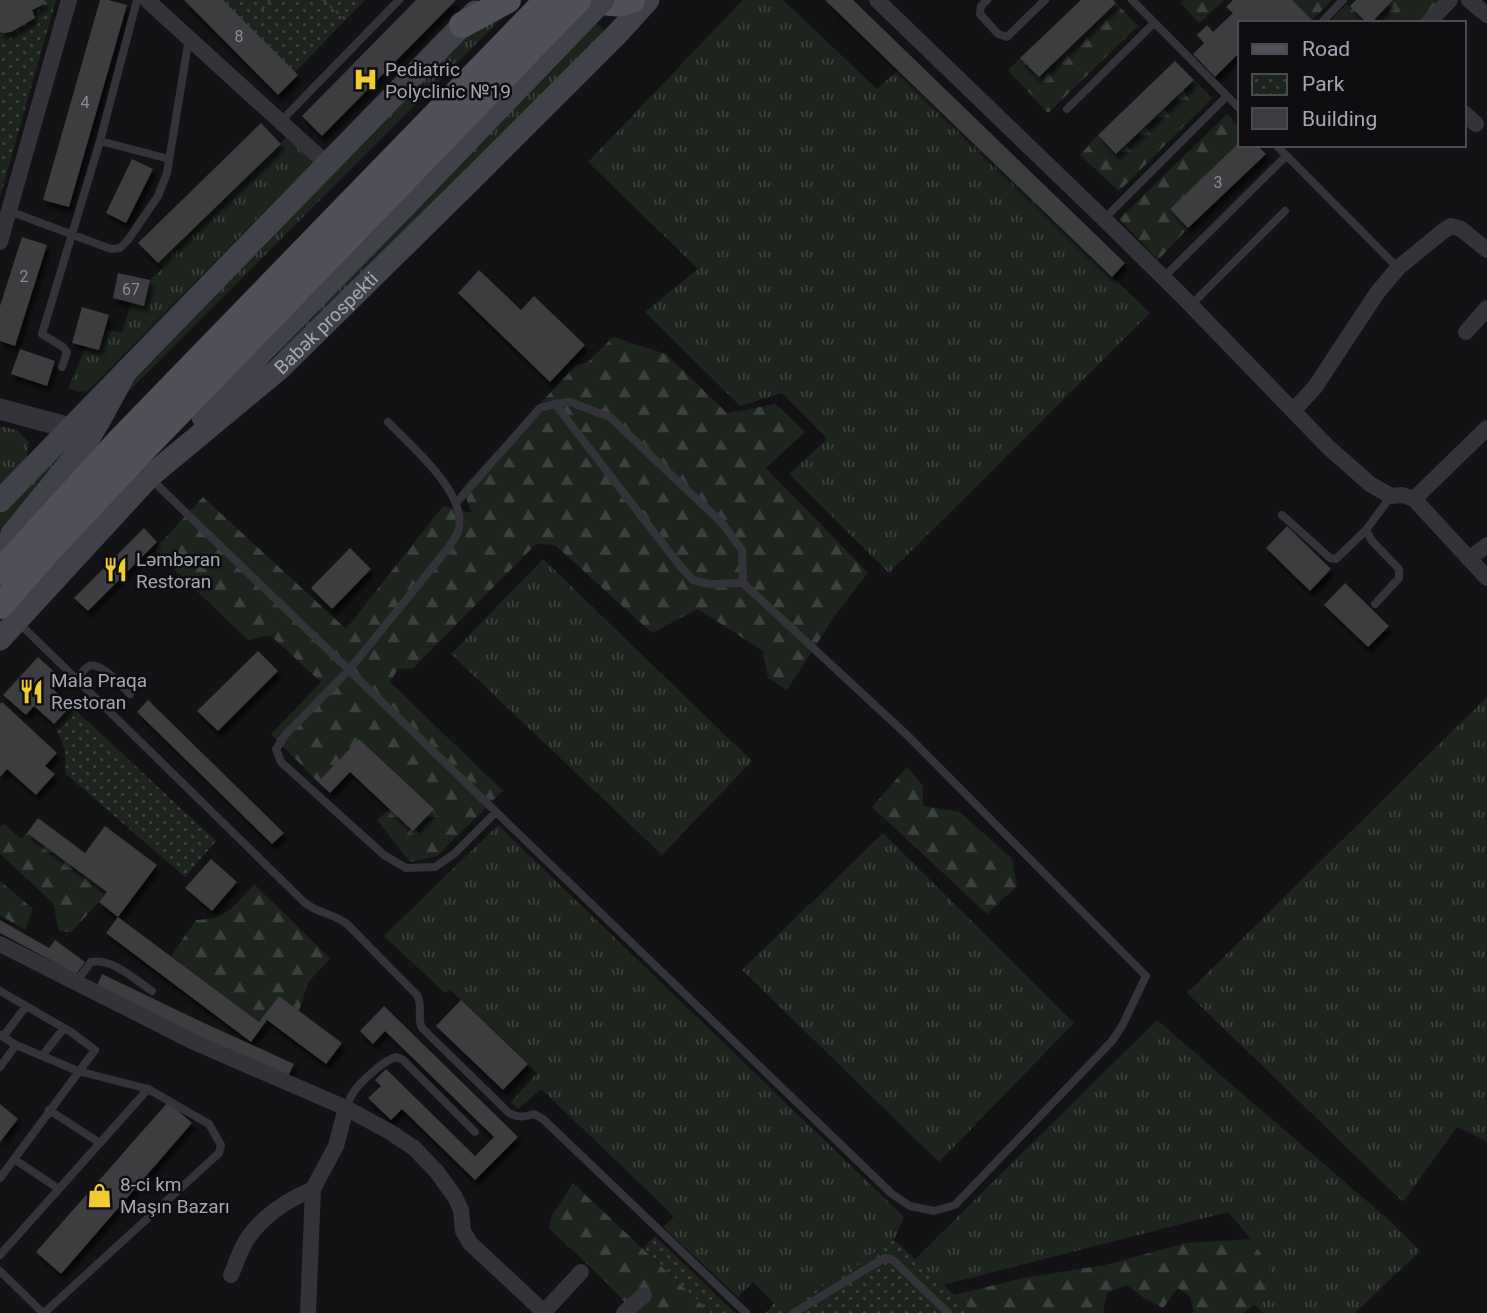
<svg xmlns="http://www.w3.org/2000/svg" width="1487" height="1313" viewBox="0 0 1487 1313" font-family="Roboto,sans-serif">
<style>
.grass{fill:url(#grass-tufts)}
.forest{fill:url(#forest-firs)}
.park{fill:url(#park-dots)}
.building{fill:#3d3c41;filter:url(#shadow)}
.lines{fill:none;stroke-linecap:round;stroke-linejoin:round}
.path{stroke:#393a40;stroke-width:2.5;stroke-dasharray:3.5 5;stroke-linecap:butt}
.service{stroke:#333339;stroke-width:8}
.minor{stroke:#333339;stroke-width:16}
.tertiary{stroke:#333339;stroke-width:21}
.secondary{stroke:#414249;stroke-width:23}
.primary{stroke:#4f5058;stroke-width:26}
.secondary-bridge{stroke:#414249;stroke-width:23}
.primary-bridge{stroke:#4f5058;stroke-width:26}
.labels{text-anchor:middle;stroke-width:5;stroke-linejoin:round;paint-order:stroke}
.number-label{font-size:16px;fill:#8a8c97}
.poi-label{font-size:19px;fill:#a4a6b4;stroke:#0e0d0f;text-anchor:start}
.street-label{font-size:19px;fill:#a4a6b4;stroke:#0e0d0f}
</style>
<defs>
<pattern id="grass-tufts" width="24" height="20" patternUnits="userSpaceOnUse" patternTransform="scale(1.75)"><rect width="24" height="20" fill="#1d241e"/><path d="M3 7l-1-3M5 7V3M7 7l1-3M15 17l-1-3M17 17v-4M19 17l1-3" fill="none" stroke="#3b413c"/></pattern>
<pattern id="forest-firs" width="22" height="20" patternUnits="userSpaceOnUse" patternTransform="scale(1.75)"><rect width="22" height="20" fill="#1d241e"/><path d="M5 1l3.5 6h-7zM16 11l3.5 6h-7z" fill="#3b413c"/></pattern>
<pattern id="park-dots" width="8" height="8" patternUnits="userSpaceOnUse" patternTransform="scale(1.75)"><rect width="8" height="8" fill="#1d241e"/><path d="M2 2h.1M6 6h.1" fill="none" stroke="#3b413c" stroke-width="1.8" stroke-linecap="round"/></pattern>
<filter id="shadow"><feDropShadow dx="3.5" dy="6" stdDeviation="2" flood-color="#0009"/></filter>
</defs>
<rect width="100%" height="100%" fill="#131214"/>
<path class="grass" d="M743,0H783L877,89L898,70L1150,313L889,573L789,474L827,439L782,393L740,406L645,312L698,269L588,162Z
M503,17L119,401L132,376L465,36Z
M595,22L606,32L286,350L276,352Z
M288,136L315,160L88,391L80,392L68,388L86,347L99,350L105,329L122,333L131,303L144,305L150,280L163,268L158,263Z
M85,425L71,451L1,532L0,550V514Z
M0,426L17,430L29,442L27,456L6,484L0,486Z
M543,559L752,761L662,855L451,654Z
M1487,697V1141L1457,1127L1403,1202L1187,993Z
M498,825L904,1217L894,1240L783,1312L753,1282L738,1297L663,1227L674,1216L541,1089L518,1109L511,1102L537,1073L450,990L445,993L384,936Z
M883,833L1074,1023L939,1162L742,970Z
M1157,1020L1390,1221L1420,1251L1355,1313H1263L1254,1304L1271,1288L1269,1266L1251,1239L1228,1212L943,1285L915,1259Z"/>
<path class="forest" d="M1184,0H1224L1199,23L1181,3Z
M1292,0H1332L1312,20Z
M1393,0H1444L1422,23H1371Z
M1116,3L1138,26L1048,113L1008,70L1020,58L1039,77Z
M1345,6H1350L1367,23H1328Z
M1194,80L1212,98L1119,191L1080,155L1098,135L1117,154Z
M1227,114L1240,128V142L1170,209L1188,228L1158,260L1119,219Z
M613,337L666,354L727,413L776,404L805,432L766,468L868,573L836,614L787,690L768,678L763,651L698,609L652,633L555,545L536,544L413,668L398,669L390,682L503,791L437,856L410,862L377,820L390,809L414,831L433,809L359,739L318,782L271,734L321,682L270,635L248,640L154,550L203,497L346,629L443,506L472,513L462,488L575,366L588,362Z
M907,767L923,786V806L960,812L1012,859L1017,886L987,914L872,807Z
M4,824L21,839L27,833L107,892L99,902L71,932L59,931L53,903L0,854V827Z
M0,881L33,909L25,930L0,915Z
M254,884L330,958L308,983L299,1011L279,996L259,1022L171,956L196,920C228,919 234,906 254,884Z
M573,1183L711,1313H635L606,1282L549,1228L551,1217Z
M1251,1239L1269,1266L1271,1289L1244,1313H1194L1190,1296L1178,1288L1163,1308L1145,1299L1127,1285L1107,1293L1103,1313H974L954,1295L1023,1278L1105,1265L1186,1243Z"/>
<path class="park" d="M0,0H56L0,197Z
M223,0H365L295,72Z
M71,706L216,841L185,877L66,774L65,750L54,724Z
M655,1236L735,1313H711L643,1248Z
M894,1240L974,1313H766L774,1303L784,1311Z"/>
<path class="building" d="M0,0H44L46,3L32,10L35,18L11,32L4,33L0,32Z
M100,0H108L127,5L69,207L43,200Z
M184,0H223L298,75L278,95Z
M416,0H456L322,136L302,116Z
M825,0H853L1125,263L1112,277Z
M1081,0H1113L1116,3L1039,77L1020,58Z
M1233,0H1292L1312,20L1309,23H1240V58L1237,55L1215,77L1193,54L1204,43L1197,35L1207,25L1213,32L1233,13L1226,7Z
M1356,0H1393L1371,23H1367L1350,6Z
M1175,61L1194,80L1116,154L1098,135Z
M261,123L281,144L158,263L138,243Z
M1240,142V145H1257L1266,154L1188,228L1170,209Z
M132,159L153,169L126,223L106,213Z
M22,237L47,245L15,346L0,341V306Z
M479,270L521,310L534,296L585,345L550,382L458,293Z
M118,273L150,280L144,306L113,298Z
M82,307L109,315L99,350L72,343Z
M20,349L55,361L47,386L11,374Z
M1287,526L1331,569L1310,591L1266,548Z
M144,528L157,542L88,611L74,598Z
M350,548L371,569L332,609L311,588Z
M1345,583L1389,626L1368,647L1324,605Z
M258,651L278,671L218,731L197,711Z
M38,657L61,678L52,688L71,706L54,724L34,706L26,715L3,695Z
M148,700L284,833L272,844L137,712Z
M2,702L57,753L45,766L55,774L36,795L7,769L0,777V704Z
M359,739L434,809L413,831L350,772L330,793L318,782Z
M38,818L85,853L105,826L157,865L118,917L99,902L107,892L27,833Z
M211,859L237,882L212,911L185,888Z
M118,917L259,1022L279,996L342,1043L326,1064L267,1020L251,1042L106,933Z
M0,920L49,948L55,940L85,962L76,974L0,933Z
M102,974L204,1023L294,1064L287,1078L96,988Z
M461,1000L528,1064L503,1090L436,1026Z
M384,1006L518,1137L475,1180L402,1109L391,1120L368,1098L381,1086L375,1080L386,1069L475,1156L494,1137L385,1031L373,1044L360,1031Z
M168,1102L192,1123L61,1274L36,1252Z
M0,1104L18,1119L0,1142Z"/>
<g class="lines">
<path class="path" d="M323,0L346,20
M262,9L270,0"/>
<path class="service" d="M987,0L981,6L980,14L998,34L1007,37L1045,0
M1132,0L1240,109
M1321,23L1343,0
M1067,109L1154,23
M281,121L399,0
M100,141L169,159
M1276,145L1398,268
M9,211L111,249L120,248L128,240L158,196L167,173L189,38
M1104,219L1227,96
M1164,277L1286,156
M1191,305L1285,211
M62,367L67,352L63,347L42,334L100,141L137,0
M555,404L680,566L693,580L709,584L743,583
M388,422C411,446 466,492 459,528C458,535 453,541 449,547L349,670L286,734L276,749L281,762L384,855L406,868L435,867L454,854L496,812
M152,480L892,1194L910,1206L934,1211L955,1205L1112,1041L1122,1026L1146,976L908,736L743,583L742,550L722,523L610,417L570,402L555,404L540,408L457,502
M1282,515L1330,558L1336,559L1366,530
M1375,604L1399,578V569L1372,541L1366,530L1391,496
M19,623L304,902C317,914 335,913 348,925L417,995C424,1008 416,1016 422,1028L509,1113C519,1118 524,1117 534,1114L543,1119L746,1313
M77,678C80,675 85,668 89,666C101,661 122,687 130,694
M76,982L91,962C113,958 135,980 152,991
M0,991L71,1032L95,1050L0,1178
M0,1035L16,1045L78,1071L148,1089L209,1124L221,1145L219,1153L44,1313
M3,1037L26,1006
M42,1056L64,1028
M0,1067L16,1045
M346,1108C348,1103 350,1097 353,1093C360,1082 384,1060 396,1057L403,1060L475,1132
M49,1110L100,1143
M14,1159L59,1189
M0,1255L148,1089
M0,1271L43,1313
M794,1313L881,1260L886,1258L893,1260L948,1313"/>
<path class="minor" d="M147,0L327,164
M877,0L1104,219L1182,296L1328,447L1370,484L1391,496L1402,495L1414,499L1487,578
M1469,0L1487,15
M1428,23L1450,0
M1464,113L1476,124
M0,242L69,0
M1466,332L1487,308
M1293,411L1315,387L1377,293L1398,268L1442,232L1451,226L1461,229L1487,250
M1414,499L1487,428
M1469,559L1487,545
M0,944L194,1042L346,1108L390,1132L414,1148L437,1172L455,1197L461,1210L463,1231L470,1243L545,1313
M231,1275C236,1264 240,1250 247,1239C263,1216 287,1200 313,1189
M544,1312L581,1272
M308,1313L313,1189L336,1146L346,1108
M624,1313L644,1295"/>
<path class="tertiary" d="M0,409L70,428"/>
<g class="secondary">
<path d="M203,417L262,352L406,205"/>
<path d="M0,501L475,12"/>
<path d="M22,568C11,559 8,547 12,534L86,443L99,421L126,371"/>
<path id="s1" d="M0,639L149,477L279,369L478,173L618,33L648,0"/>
</g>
<path class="primary" d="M597,0C609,4 619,5 632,0
M462,25L508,0"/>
<path class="secondary-bridge" d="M406,205L603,0"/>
<path class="primary-bridge" d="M0,572L120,440L547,0
M0,606L51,548L138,455L578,0"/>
</g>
<defs>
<symbol id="hospital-bare" viewBox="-9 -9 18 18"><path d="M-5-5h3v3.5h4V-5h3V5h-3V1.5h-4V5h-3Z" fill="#efcc2f" stroke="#0e0d0f" stroke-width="2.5" paint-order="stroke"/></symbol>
<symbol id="restaurant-bare" viewBox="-9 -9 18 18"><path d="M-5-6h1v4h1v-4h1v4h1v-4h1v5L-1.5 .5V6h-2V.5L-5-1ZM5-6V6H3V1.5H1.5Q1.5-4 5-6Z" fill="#efcc2f" stroke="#0e0d0f" stroke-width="2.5" paint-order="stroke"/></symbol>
<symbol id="shop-bare" viewBox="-9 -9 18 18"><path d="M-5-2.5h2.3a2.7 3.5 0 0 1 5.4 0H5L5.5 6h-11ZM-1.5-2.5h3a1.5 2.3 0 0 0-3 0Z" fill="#efcc2f" stroke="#0e0d0f" stroke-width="2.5" paint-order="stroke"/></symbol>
</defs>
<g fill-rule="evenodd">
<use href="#hospital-bare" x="348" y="62" width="35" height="35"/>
<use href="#restaurant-bare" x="98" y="552" width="35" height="35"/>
<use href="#restaurant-bare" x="14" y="674" width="35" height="35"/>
<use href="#shop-bare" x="82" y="1178" width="35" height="35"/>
</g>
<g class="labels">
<g class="number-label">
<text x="239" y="42">8</text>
<text x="85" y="108">4</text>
<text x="1218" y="188">3</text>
<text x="24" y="282">2</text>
<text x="131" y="295">67</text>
</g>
<g class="poi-label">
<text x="385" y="76">Pediatric<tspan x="385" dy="22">Polyclinic №19</tspan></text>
<text x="136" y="566">Ləmbəran<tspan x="136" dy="22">Restoran</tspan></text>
<text x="51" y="687">Mala Praqa<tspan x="51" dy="22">Restoran</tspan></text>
<text x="120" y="1191">8-ci km<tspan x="120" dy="22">Maşın Bazarı</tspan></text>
</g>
<g class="street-label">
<text dy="7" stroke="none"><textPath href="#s1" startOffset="455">Babək prospekti</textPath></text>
</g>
</g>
<rect x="1238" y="21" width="228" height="126" fill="#0e0d0f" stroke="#4a4a51" stroke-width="2"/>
<rect x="1252" y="44" width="35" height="10" fill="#4f5058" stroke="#4a4a51" stroke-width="2"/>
<text x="1302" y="56" font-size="21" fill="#a4a6b4">Road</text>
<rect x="1252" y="74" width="35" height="21" fill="url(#park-dots)" stroke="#4a4a51" stroke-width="2"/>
<text x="1302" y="91" font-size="21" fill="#a4a6b4">Park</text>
<rect x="1252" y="108" width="35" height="21" fill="#3d3c41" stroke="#4a4a51" stroke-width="2"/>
<text x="1302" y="126" font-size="21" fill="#a4a6b4">Building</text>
</svg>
